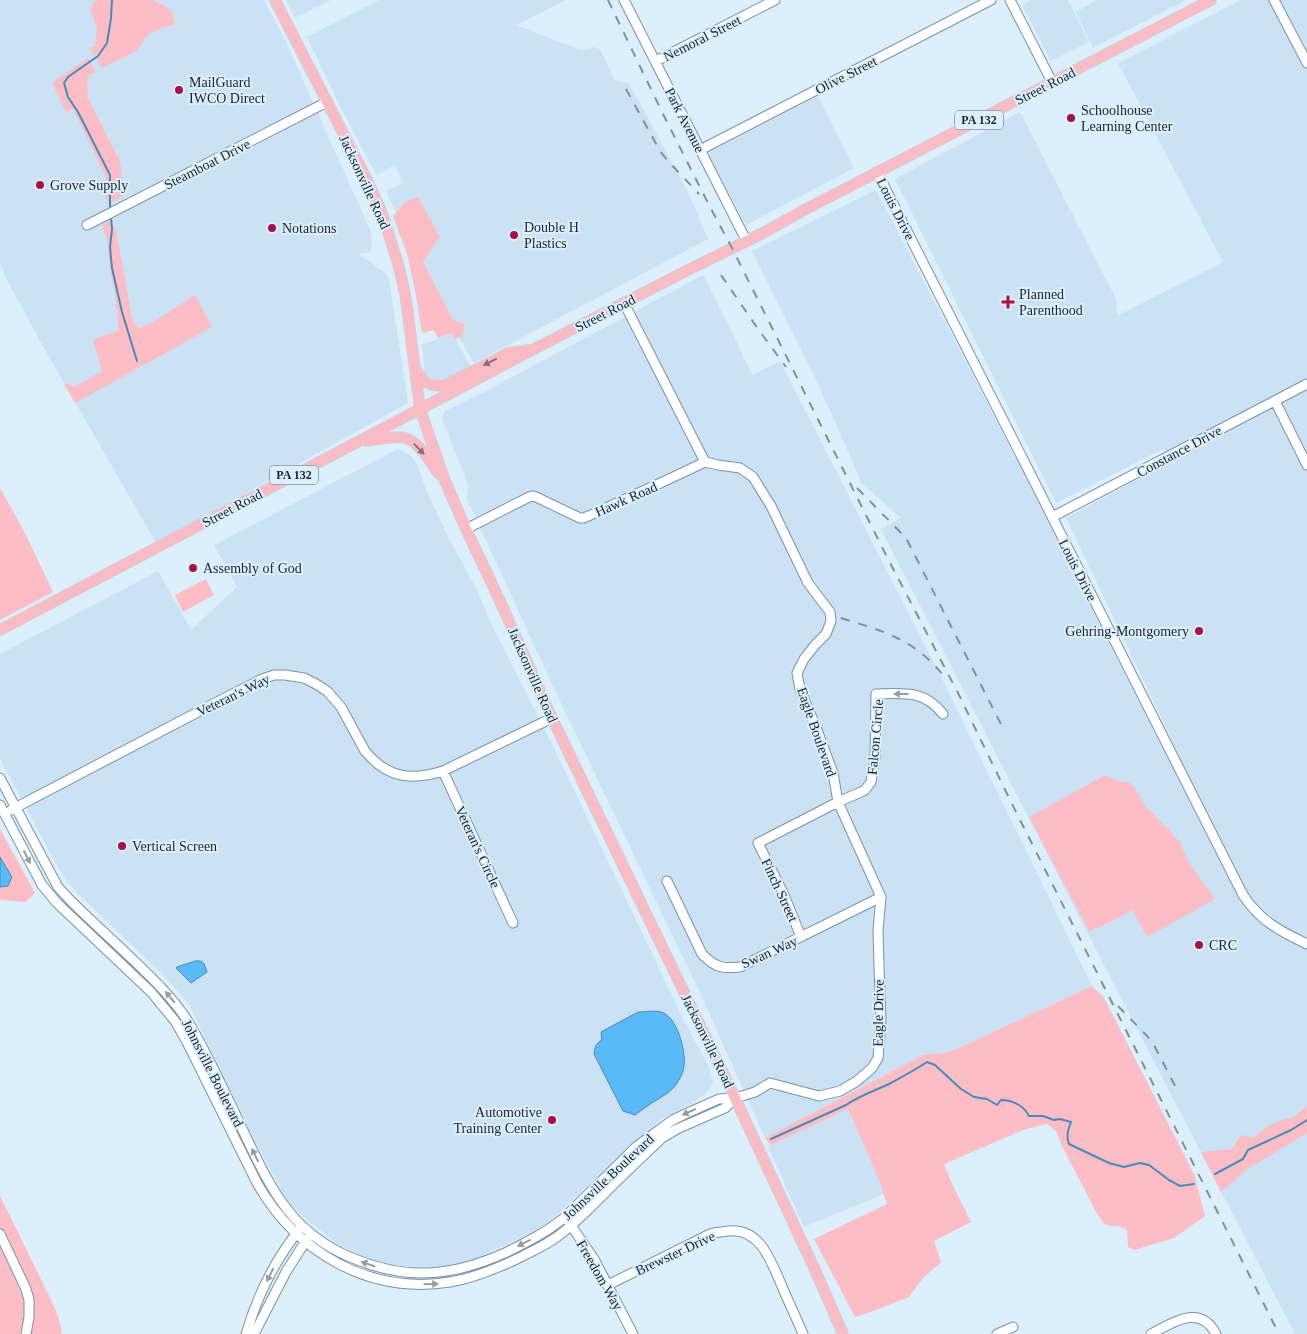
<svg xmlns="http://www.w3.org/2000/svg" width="1307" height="1334" viewBox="0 0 1307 1334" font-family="Georgia,serif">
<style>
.built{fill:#cae2f4}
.green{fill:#fcbdc4}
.water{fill:#5ab9f7;stroke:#468cba}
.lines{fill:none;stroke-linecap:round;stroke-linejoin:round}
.stream{stroke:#468cba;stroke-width:2}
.minor-casing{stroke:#7594ab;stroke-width:11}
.major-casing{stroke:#d1d3d5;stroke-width:12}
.minor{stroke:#fff;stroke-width:9}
.major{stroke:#f9bbc4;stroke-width:10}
.rail{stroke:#80909c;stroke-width:2;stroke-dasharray:9 9;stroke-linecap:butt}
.oneway{fill:#887078}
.oneway2{fill:#979ca0}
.poi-dot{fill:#a81140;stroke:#dbeffd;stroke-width:2}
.labels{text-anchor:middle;stroke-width:4;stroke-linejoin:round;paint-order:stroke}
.shield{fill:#dbeffd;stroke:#52616b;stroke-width:1}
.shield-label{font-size:12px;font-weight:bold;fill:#18242d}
.street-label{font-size:14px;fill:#18242d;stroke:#dbeffd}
.poi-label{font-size:14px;fill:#18242d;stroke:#dbeffd;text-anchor:start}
</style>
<rect width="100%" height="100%" fill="#dbeffd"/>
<path class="built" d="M0,0H264L285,40L372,234L371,251L358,254L386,273L389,279L408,403L156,543L39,339L7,280L0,263Z
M286,0H331L295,18Z
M379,0H566L516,25L583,51L592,47L600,49L615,81L629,83L690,196L708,239L474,363L451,323L387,194L388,190L403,183L395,165L376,175L339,104L307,37Z
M1031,0H1068L1089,42L1051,61L1022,5Z
M1097,0H1186L1093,48L1076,12Z
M1241,0H1307V1334H1295L1102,961L881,529L901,518L862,483L819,386L752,251L876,190L1018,462L1160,744L1171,738L1066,518L1170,462L1163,449L1056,503L895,179L1020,112L1116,299L1117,316L1111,319L1223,262L1118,63Z
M818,96L854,168L746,225L708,153Z
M703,275L734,336L752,375L780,361L946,687L1092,986L950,1052L923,1055L765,1138L701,995L551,682L467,499L468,484L442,419L445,411L484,392Z
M452,333L472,369L446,382L428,380L425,375L422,345Z
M398,449L411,455L417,465L426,490L450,541L476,588L492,625L553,746L685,1023L709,1067L713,1083L706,1093L692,1103L660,1120L629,1146L550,1221L533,1232L471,1261L437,1267L403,1266L378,1262L357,1254L335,1242L300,1214L288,1202L256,1143L188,1003L163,975L75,891L68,882L60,871L0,759V654L158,571L191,630L237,587L214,545Z
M848,1108L879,1180L884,1194L804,1227L768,1146Z"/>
<path class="green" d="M96,0H153L171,10L175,23L150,33L136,51L102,68L90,48L95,46L97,28L90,8Z
M88,58L96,72L89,75L87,82L88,98L120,161L124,195L109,204L106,199V177L73,109L66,112L52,83Z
M418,197L440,237L423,262L453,320L464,324L462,337L455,339L452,333L438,338L434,330L422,333L415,290L407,254L393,216L405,202Z
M110,220L116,230L132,319L138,328L152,323L195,295L212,327L75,403L64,384L66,383L74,387L102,371L93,340L119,330L115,293L110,269L107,240L102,225Z
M0,488L24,531L53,592L0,620Z
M206,579L214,595L183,612L175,595Z
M1105,775L1120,782H1128L1135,788L1146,807L1168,829L1180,842L1188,861L1215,899L1147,937L1133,910L1109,923L1089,931L1029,817Z
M0,829L35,893L25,902L0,900Z
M1092,986L1103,996L1194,1174L1205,1216L1174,1238L1134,1250L1128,1247L1127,1230L1118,1226H1111L1104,1224L1096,1212L1062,1146L1056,1131L1047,1124L1023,1130L944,1164L952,1184L971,1222L934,1241L941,1262L923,1278L909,1297L865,1314L855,1317L814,1239L887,1204L879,1180L848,1109L771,1145L765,1138L923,1055L950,1052Z
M1307,1106V1133L1261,1161L1248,1168L1221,1192L1201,1152L1232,1149L1241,1135L1253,1138L1270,1125L1282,1120L1294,1117Z
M0,1196L54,1306L60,1323L62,1334H0Z"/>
<path class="water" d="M0,857L12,877L8,886L0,887Z
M195,961C205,960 204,964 207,972L191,983L176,968L177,967Z
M638,1012C645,1012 654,1010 661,1012C677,1016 686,1051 684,1065C684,1072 679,1081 675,1086C670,1092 666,1094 660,1098C651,1103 643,1109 635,1115L623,1111L594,1054C595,1047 595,1044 602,1040L601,1032Z"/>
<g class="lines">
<path class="stream" d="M110,210V175L78,112L68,97L64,83L68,77L98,56L107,43L111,18L112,0
M111,217L112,229L110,247L112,268L122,312L137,361
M771,1139L846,1105C859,1096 874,1091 889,1084C902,1077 915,1070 927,1062L935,1065L961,1089L974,1097L987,1099L997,1105L1001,1100C1013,1100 1024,1106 1029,1116H1043L1054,1120L1060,1119L1071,1122C1068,1130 1066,1136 1069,1144L1109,1163L1124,1167L1140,1163L1149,1165L1169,1180L1180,1186L1194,1184
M1215,1174L1243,1159L1248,1150L1291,1130L1307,1120"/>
<defs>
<path id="minor" d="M624,0L746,240
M1010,0L1052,82
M1274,0L1307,63
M656,61L775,0
M700,150L991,0
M877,172L1033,479L1243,895C1260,921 1280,931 1307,944
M87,225L327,102
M624,303L705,462
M1275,401L1307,465
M1052,517L1307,384
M466,529L529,497L534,496L580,518H584L667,480L705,462
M443,771L513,923
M0,778L58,887L71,901C89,919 108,936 126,953C149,975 172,996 189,1023C212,1062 230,1104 250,1145C259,1164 268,1183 281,1201C298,1226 323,1246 350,1257C406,1281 452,1277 507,1252C527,1242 547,1232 565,1217L636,1147L648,1138L673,1120L685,1114L719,1099L735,1098L755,1092L770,1083L819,1096L840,1091L857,1081L872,1068L878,1058L881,1020L879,967L878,930L881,897L838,802L833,773L817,730L800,689L797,673L804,659L815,645L826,634L831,621L830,612L808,583L771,506L753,477L740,468L718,465L705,462
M0,805L42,885L57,903L151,992L175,1021L187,1042L257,1183C296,1252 369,1295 450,1282C475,1278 498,1268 521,1257C532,1251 544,1246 554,1239C574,1225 590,1208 607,1191C625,1173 644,1155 662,1138L677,1129L725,1108L735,1098
M11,810L215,703L262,679L274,675H285L304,678L316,684L327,691L341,707L365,751C387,778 411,781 443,771L552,718
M667,881L702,954C715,967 721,969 740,967L881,897
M801,937L784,895L758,843L838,802L861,792L865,790L871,782L875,758L876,694C904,693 924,690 943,714
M568,1221L594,1259L633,1334
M0,1234L26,1289L29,1300V1317L26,1334
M608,1285L710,1234C716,1232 722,1232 729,1231C760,1228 771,1261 781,1284C788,1301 796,1317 803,1334
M246,1334C257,1297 275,1260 299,1230
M254,1334L286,1272L307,1239
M997,1334L1013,1327
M1151,1334C1172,1323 1200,1303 1216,1334"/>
<path id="major" d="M275,0L367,180L382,213L399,267L406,299L420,409L445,481L466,529L500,601L550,714L735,1098L816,1272L843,1334
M415,369L425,382L431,385L444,386L508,353L528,350
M366,441C375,440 395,435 405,438C419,441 431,463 439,474
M0,630L536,348L688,270L763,233L806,209L1211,0"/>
</defs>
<use href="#minor" class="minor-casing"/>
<use href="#major" class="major-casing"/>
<use href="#minor" class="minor"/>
<use href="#major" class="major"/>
<path class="rail" d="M608,0L663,114L710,207L732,248L886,555L958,693L1011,802L1279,1334
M626,89L660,151L668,161L699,194
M721,275L758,329L786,367
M857,488L906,538L1005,732
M841,618C883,631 914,639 943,675
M1118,1006L1148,1037L1154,1045L1175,1086"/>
</g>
<defs><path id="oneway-solid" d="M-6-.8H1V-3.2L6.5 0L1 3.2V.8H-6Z" transform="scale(1.25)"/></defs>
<g class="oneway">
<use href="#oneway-solid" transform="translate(490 362) rotate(153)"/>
<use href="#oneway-solid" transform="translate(419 449) rotate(46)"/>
</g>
<g class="oneway2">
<use href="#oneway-solid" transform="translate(901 694) rotate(-180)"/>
<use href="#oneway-solid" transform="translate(27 857) rotate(63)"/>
<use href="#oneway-solid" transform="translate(170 997) rotate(-130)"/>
<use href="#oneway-solid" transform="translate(689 1112) rotate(156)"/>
<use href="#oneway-solid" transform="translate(255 1155) rotate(-116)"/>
<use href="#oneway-solid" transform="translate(524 1243) rotate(153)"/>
<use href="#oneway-solid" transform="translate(368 1264) rotate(-161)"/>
<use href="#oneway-solid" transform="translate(270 1275) rotate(116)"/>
<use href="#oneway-solid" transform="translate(431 1284) rotate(-2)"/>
</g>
<g class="poi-dot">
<circle cx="179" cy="90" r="5"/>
<circle cx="1071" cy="118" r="5"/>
<circle cx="40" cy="185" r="5"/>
<circle cx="272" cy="228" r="5"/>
<circle cx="514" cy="235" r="5"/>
<path d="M1005.5 294.5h5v5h5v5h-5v5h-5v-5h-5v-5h5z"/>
<circle cx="193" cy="568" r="5"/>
<circle cx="1199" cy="631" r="5"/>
<circle cx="122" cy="846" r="5"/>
<circle cx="1199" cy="945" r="5"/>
<circle cx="552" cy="1120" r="5"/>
</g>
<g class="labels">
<g class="shield">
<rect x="955" y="110.5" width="48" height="19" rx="4"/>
<rect x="270" y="465.5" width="48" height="19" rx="4"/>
</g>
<g class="shield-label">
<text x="979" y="124">PA 132</text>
<text x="294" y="479">PA 132</text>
</g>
<g class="street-label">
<text transform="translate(702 38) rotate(-27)" y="5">Nemoral Street</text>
<text transform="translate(846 75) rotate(-27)" y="5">Olive Street</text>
<text transform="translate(1045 86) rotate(-27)" y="5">Street Road</text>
<text transform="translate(685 120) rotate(63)" y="5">Park Avenue</text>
<text transform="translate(207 164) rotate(-27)" y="5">Steamboat Drive</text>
<text transform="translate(365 182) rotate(65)" y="5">Jacksonville Road</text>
<text transform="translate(896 209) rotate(63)" y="5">Louis Drive</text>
<text transform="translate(605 313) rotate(-27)" y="5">Street Road</text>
<text transform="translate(1179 451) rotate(-28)" y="5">Constance Drive</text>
<text transform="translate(626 499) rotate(-24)" y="5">Hawk Road</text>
<text transform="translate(232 508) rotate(-28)" y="5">Street Road</text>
<text transform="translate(1078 570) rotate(63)" y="5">Louis Drive</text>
<text transform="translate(533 675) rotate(66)" y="5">Jacksonville Road</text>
<text transform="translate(233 695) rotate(-26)" y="5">Veteran's Way</text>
<text transform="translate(817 732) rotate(71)" y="5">Eagle Boulevard</text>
<text transform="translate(875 737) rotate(-85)" y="5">Falcon Circle</text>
<text transform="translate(478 847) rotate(65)" y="5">Veteran's Circle</text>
<text transform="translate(780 890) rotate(65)" y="5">Finch Street</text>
<text transform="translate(769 952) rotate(-24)" y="5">Swan Way</text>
<text transform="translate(878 1013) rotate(-89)" y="5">Eagle Drive</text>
<text transform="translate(708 1041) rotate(64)" y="5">Jacksonville Road</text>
<text transform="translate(213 1073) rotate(63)" y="5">Johnsville Boulevard</text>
<text transform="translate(608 1177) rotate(-43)" y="5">Johnsville Boulevard</text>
<text transform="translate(675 1253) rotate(-25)" y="5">Brewster Drive</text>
<text transform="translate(600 1275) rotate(60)" y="5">Freedom Way</text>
</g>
<g class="poi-label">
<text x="189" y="87">MailGuard<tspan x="189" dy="16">IWCO Direct</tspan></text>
<text x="1081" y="115">Schoolhouse<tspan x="1081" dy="16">Learning Center</tspan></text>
<text x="50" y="190">Grove Supply</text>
<text x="524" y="232">Double H<tspan x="524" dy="16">Plastics</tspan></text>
<text x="282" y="233">Notations</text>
<text x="1019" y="299">Planned<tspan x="1019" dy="16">Parenthood</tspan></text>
<text x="203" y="573">Assembly of God</text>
<text x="1189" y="636" text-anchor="end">Gehring-Montgomery</text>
<text x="132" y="851">Vertical Screen</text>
<text x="1209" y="950">CRC</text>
<text x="542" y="1117" text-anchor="end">Automotive<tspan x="542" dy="16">Training Center</tspan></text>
</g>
</g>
</svg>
